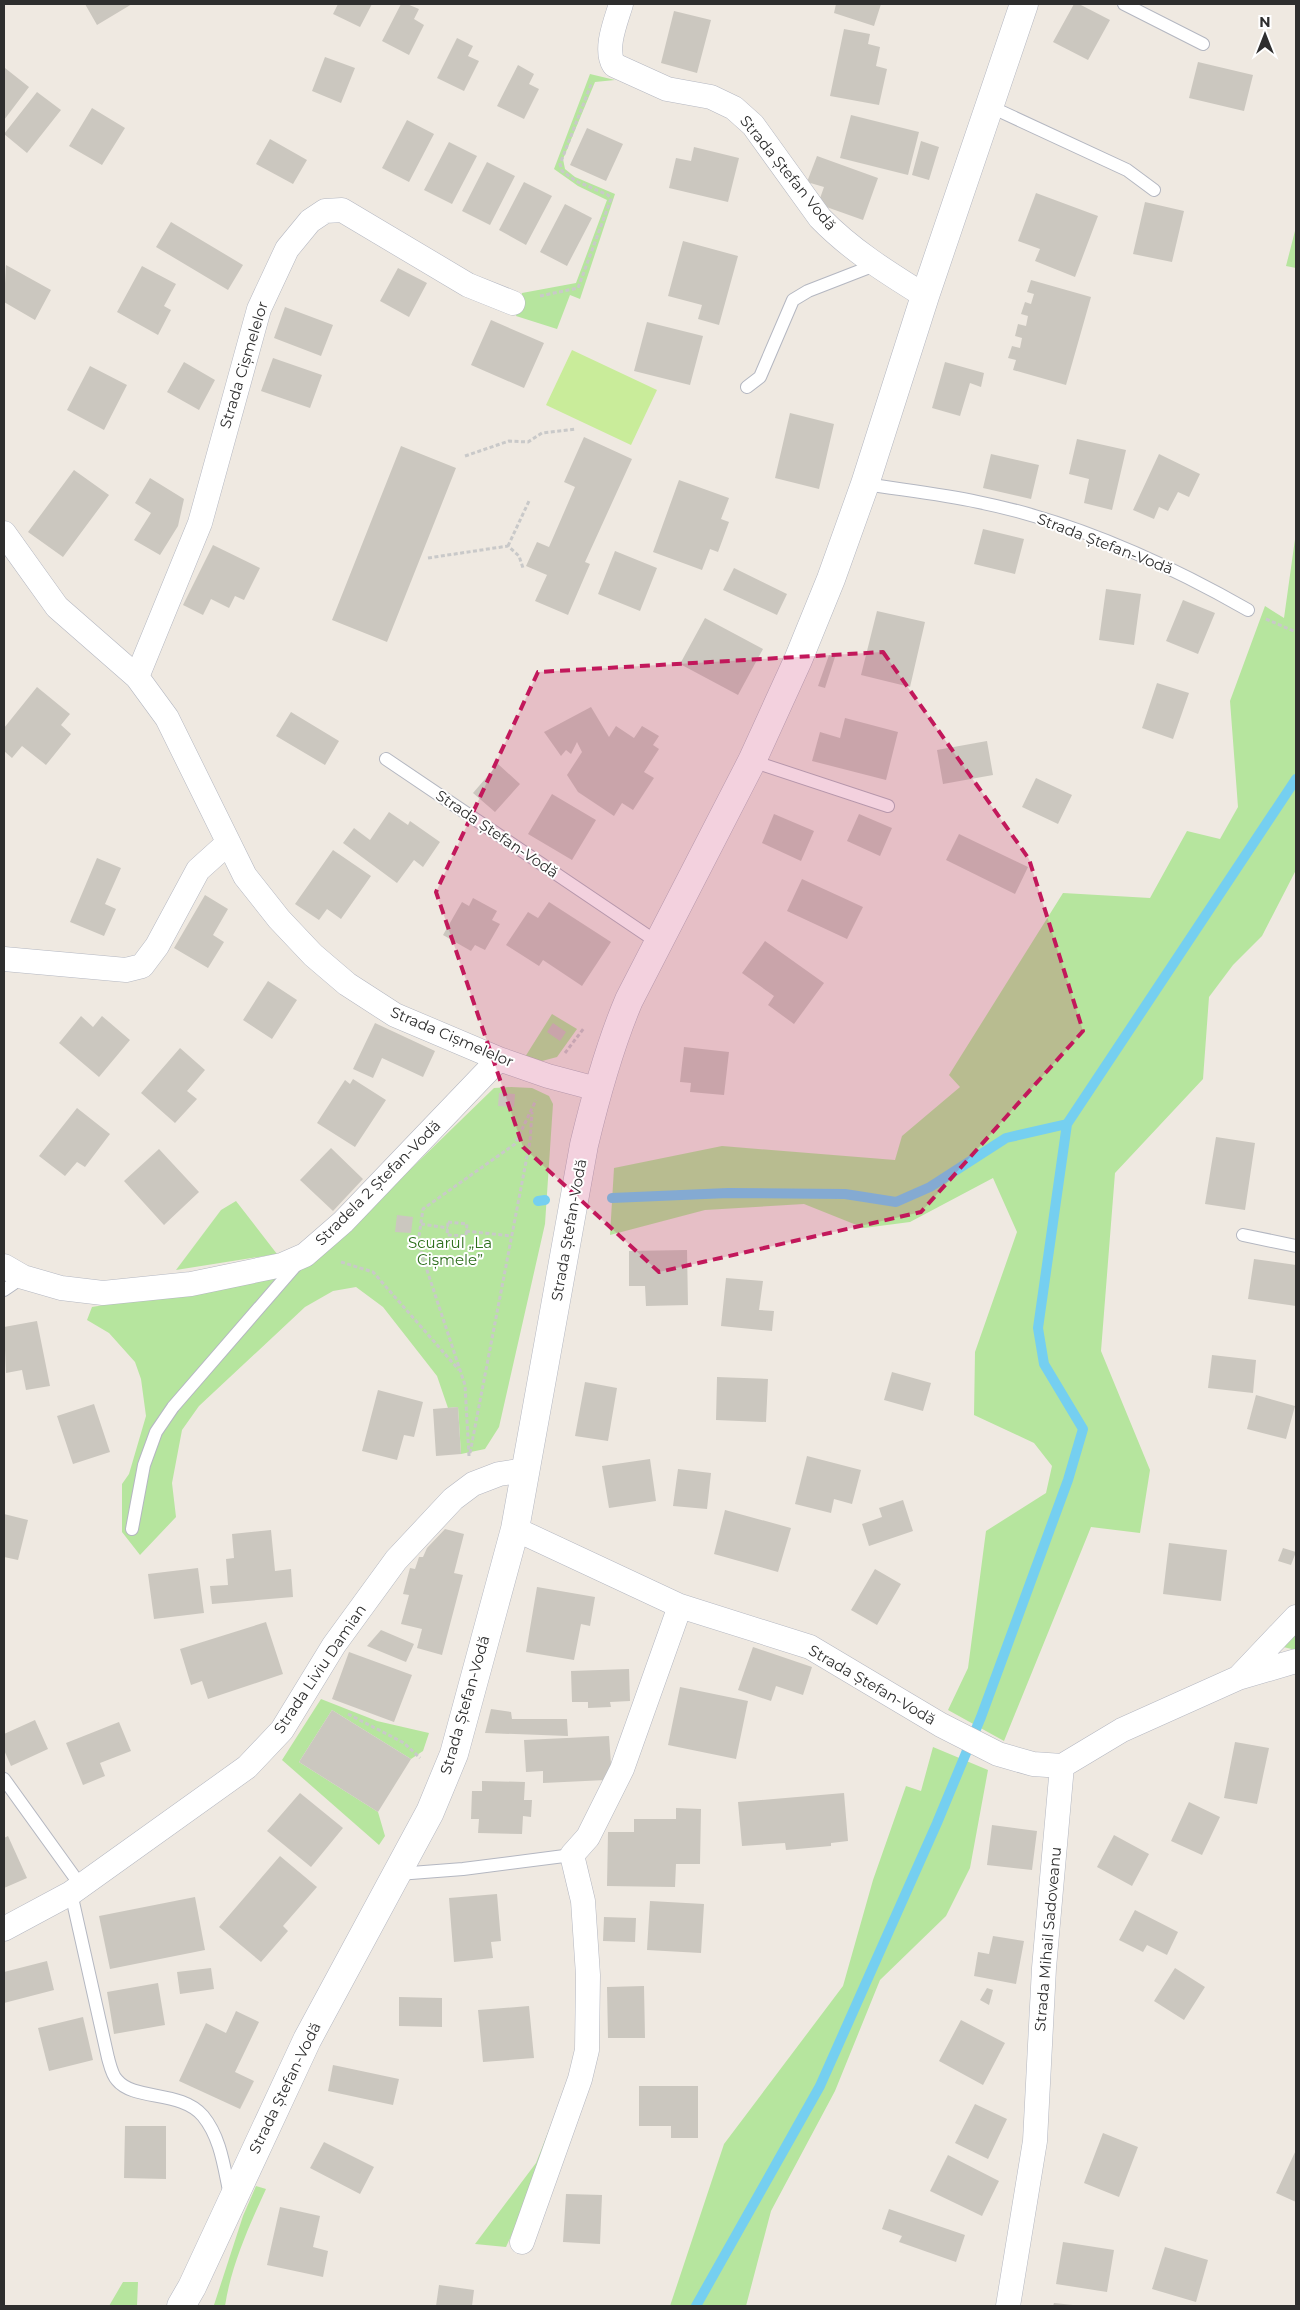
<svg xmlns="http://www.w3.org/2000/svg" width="1300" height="2310" viewBox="0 0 1300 2310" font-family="Montserrat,sans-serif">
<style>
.green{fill:#b6e59e}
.pitch{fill:#c9ec9a}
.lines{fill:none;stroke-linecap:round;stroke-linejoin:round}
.stream{stroke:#75cff0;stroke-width:10}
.building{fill:#cbc7bf}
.service-casing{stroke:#b4b7c1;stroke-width:14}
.minor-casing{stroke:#b4b7c1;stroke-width:25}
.tertiary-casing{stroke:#b4b7c1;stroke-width:29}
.path{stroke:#c9c9c9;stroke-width:3;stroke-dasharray:4 2.5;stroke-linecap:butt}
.service{stroke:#fff;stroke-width:12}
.minor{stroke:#fff;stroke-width:24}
.tertiary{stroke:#fff;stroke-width:28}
.marked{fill:#c2185b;fill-opacity:0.2;stroke:#c2185b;stroke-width:4;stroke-dasharray:10 6;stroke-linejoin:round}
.labels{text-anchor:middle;stroke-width:4;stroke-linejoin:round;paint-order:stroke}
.street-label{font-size:15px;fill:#2e2e2e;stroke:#fff}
.park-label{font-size:15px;fill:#2c6e1b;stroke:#fff}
</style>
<rect width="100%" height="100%" fill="#efe9e1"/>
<path class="green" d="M590,74L615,80L595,82L563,159L565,169L575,177L615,194L580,299L570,295L557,329L516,316L522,293L576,283L607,200L578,186L554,169Z
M1296,227V268L1286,266Z
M1296,532V870L1262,936L1233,965L1209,997L1203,1079L1115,1173L1101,1351L1150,1470L1140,1533L1091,1527L1004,1741L948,1710L968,1668L986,1531L1046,1493L1052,1466L1034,1443L974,1415L975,1352L1017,1232L993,1178L910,1222L864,1228L804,1204L705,1210L610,1235L614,1168L722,1146L895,1160L902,1136L960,1087L949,1075L1063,893L1150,898L1187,831L1220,839L1238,807L1230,701L1265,606L1284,618Z
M552,1014L577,1029L557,1057L542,1061L525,1057Z
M511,1087L532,1088L549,1096L553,1104L545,1224L499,1427L485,1449L461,1454L458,1407L448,1408L437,1376L383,1307L356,1287L333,1291L305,1307L199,1406L182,1430L172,1483L176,1517L140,1555L122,1532V1484L129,1474L146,1416L141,1379L135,1362L109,1333L87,1320L92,1307L277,1276L318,1259L494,1088Z
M236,1201L277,1254L176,1270L221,1210Z
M1296,1629V1650L1279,1646Z
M321,1699L377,1721L429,1733L423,1751L411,1759L332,1710L299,1762L378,1812L385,1836L379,1845L282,1760Z
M933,1747L988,1770L970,1868L946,1916L880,1980L835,2091L771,2211L746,2306H670L724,2144L843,1986L873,1880L906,1786L921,1791Z
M574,2066L543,2167L506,2247L475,2244L536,2163Z
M256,2186L266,2189C249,2226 231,2266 225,2306L214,2305L243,2216Z
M123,2282H138L137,2306H109Z"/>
<path class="pitch" d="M572,350L657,390L631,445L546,405Z"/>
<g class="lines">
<path class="stream" d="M612,1198L728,1193L845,1194L896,1202L930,1187L1006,1138L1067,1124
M538,1201L545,1200
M696,2306L820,2086L937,1823L981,1717L1068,1480L1083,1429L1044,1364L1038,1328L1067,1124L1296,779"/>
</g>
<path class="building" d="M85,4H132L97,25Z
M338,4H372L360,27L333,14Z
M401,4H407L419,9L414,19L424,25L409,55L382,41Z
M836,4H881L874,26L834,13Z
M1074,4H1079L1110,20L1088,60L1053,42Z
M674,11L711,20L697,73L661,63Z
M844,29L870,34L868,44L880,47L876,66L887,69L879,105L830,96Z
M457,38L473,46L468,56L479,61L464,91L437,78Z
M325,57L355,68L341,103L312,91Z
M1198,62L1253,75L1244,111L1189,98Z
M518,65L534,74L529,84L539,89L524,119L497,106Z
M5,68L29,87L4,120V70Z
M37,92L61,110L27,153L4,134Z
M92,108L125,128L102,165L69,146Z
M851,115L919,132L908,175L840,158Z
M407,120L434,134L409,182L382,168Z
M587,128L623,144L606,181L570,165Z
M270,139L307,160L293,184L256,164Z
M921,141L939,147L929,180L912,175Z
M449,142L477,156L452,204L424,190Z
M694,147L739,158L728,202L669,188L676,158L691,161Z
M817,156L878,178L863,220L818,204L824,187L807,182Z
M487,162L515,176L490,225L462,211Z
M524,182L552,196L526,245L499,230Z
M1036,193L1098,216L1075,277L1035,261L1040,249L1018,241Z
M1145,202L1184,211L1172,262L1133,254Z
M565,204L592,218L567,266L540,252Z
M171,222L243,265L228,290L156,247Z
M683,241L738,256L719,325L698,319L702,305L668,296Z
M6,265L51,290L35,320L4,302Z
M142,266L176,284L164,306L171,310L158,335L117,312Z
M398,268L427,283L409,317L380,301Z
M1031,280L1091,297L1066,385L1013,370L1016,360L1008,358L1012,346L1020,348L1022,338L1015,336L1018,324L1026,326L1028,316L1021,314L1025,302L1031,304L1034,294L1027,292Z
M285,307L333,325L321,356L274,338Z
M491,320L544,343L524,388L471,365Z
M647,322L703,336L690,385L634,371Z
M273,358L322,375L310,408L261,391Z
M184,362L215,380L199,410L167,392Z
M945,362L984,373L981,387L970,383L960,416L932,408Z
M90,366L127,385L104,430L67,410Z
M790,413L834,424L819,489L775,478Z
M584,437L632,459L585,562L590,564L568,615L535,601L547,575L526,566L537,542L549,547L575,487L564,482Z
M1077,439L1126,450L1112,510L1084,503L1089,479L1069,474Z
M401,446L456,468L387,642L332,620Z
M991,454L1039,465L1031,499L983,488Z
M1159,454L1200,474L1189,497L1178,492L1168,511L1159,507L1154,519L1133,510Z
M74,470L109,495L63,557L28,532Z
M150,478L184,499L178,526L160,555L134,540L151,513L135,503Z
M679,480L729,498L721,519L729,522L718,552L710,549L702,570L653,552Z
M983,529L1024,539L1015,574L974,564Z
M213,545L260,568L244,600L235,596L229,608L211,599L203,615L183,605Z
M615,551L657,568L640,611L598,594Z
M734,568L787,594L777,615L723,590Z
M1106,589L1141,594L1134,645L1099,640Z
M1183,600L1215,613L1198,654L1166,641Z
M877,611L925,622L910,687L861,675Z
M705,618L763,649L738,695L680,664Z
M829,655L835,657L825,688L818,686Z
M1157,683L1189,693L1173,739L1142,728Z
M37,687L70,714L61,725L71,734L46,765L22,746L12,758L4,751V728Z
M591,707L609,737L616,726L634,738L642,726L659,736L653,745L659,749L644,772L654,778L633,810L622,803L614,816L578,792L567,775L582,752L577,742L571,754L566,750L561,756L544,732Z
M291,712L339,741L325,765L276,736Z
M845,718L898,732L886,780L812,761L820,732L840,738Z
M987,741L993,775L943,784L937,750Z
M498,764L520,784L495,812L473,793Z
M1036,778L1072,795L1058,824L1022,807Z
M552,794L596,820L572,860L528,834Z
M389,812L408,825L410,821L440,842L423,867L414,860L397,883L343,843L354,828L370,840Z
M774,814L814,831L801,861L762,843Z
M859,814L892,828L880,856L847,841Z
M959,834L1028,867L1015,894L946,860Z
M333,850L371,876L341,919L327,909L319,920L295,904Z
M97,858L121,868L105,904L116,909L104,936L70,922Z
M802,879L863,907L847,939L787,911Z
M205,895L228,909L213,935L224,942L208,968L174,948Z
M473,898L497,911L492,920L500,924L485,950L475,945L471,951L443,935L462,902L469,906Z
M549,902L611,942L582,986L543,960L539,966L506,945L528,912L538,918Z
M765,941L824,983L794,1024L768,1005L774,996L742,973Z
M268,981L297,1000L272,1039L243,1020Z
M81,1016L93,1027L102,1016L130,1040L99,1077L59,1043Z
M375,1023L435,1051L423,1077L382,1058L373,1078L353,1069Z
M553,1023L566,1032L560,1041L547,1032Z
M684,1047L729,1052L724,1095L690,1092L691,1083L680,1082Z
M180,1048L205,1070L187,1091L197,1099L175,1123L141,1093Z
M353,1079L386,1100L355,1147L317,1123L345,1080L350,1084Z
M499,1093L515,1094L514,1107L498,1106Z
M77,1108L110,1134L85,1167L77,1162L65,1176L39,1156Z
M1216,1137L1255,1143L1245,1210L1205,1204Z
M331,1148L363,1179L333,1211L300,1180Z
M159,1149L199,1192L164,1225L124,1181Z
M397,1215L413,1217L411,1233L395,1232Z
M687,1250L688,1305L646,1306L645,1286H629V1251Z
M1254,1259L1296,1265V1306L1248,1299Z
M726,1278L763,1281L759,1310L774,1311L772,1331L721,1326Z
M37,1321L50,1386L26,1390L22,1370L6,1373L4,1327Z
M1212,1355L1256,1360L1253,1393L1208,1388Z
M892,1372L931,1383L923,1411L884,1400Z
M717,1377L768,1379L766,1422L716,1420Z
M585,1382L617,1388L608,1441L575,1436Z
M378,1390L423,1402L414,1437L404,1435L397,1460L362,1451Z
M1256,1395L1295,1406L1286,1439L1247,1429Z
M94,1404L110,1452L73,1464L57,1416Z
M458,1407L461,1454L436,1456L433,1409Z
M807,1456L861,1470L852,1504L834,1499L831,1513L795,1504Z
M650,1459L656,1501L609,1508L602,1466Z
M678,1469L711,1473L707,1509L673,1506Z
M903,1500L913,1531L869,1546L862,1524L882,1517L879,1508Z
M725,1510L791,1528L778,1572L714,1554Z
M4,1514L28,1520L18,1560L4,1557Z
M445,1529L464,1534L454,1573L463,1575L442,1655L417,1648L422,1629L401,1624L409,1595L403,1594L410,1568L415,1569L419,1557H423L427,1548Z
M271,1530L275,1571L291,1569L293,1597L212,1604L210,1586L228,1585L226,1559L234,1558L232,1534Z
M1169,1543L1227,1550L1221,1601L1163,1594Z
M1283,1548L1296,1552L1291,1565L1278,1561Z
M198,1568L204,1613L154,1619L148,1574Z
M875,1569L901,1584L877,1625L851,1610Z
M537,1587L595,1597L590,1626L581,1624L574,1660L526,1652Z
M266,1622L283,1674L208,1699L202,1681L191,1685L180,1649Z
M381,1630L414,1644L406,1662L367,1646Z
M753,1647L812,1667L803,1695L776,1686L771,1701L738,1690Z
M349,1652L412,1675L394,1722L332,1699Z
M629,1669L630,1701L610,1702L611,1707L588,1708V1702H572L571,1671Z
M680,1687L748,1701L736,1759L668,1745Z
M491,1709L511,1712L512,1719H567L568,1736L485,1733Z
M332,1710L411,1759L378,1812L299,1762Z
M35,1720L48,1749L11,1766L4,1750V1734Z
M119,1722L131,1751L100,1763L105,1776L83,1785L66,1743Z
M609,1736L611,1764L606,1780L543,1783V1771L526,1772L524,1740Z
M1235,1742L1269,1748L1257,1804L1224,1798Z
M482,1781L525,1782L524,1800H532L531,1817L523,1816L522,1834L478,1833L479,1819H471L472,1791H482Z
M300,1793L343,1828L311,1867L267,1831Z
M844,1793L848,1841L831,1843V1846L786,1850L785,1843L742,1846L738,1802Z
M1189,1802L1220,1817L1202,1855L1171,1841Z
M676,1808L701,1809L700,1864H676L675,1887L607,1886L608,1832H634V1819H676Z
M992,1825L1037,1831L1032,1870L987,1865Z
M1114,1835L1149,1854L1132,1886L1097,1867Z
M8,1836L27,1878L4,1888V1838Z
M280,1856L317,1887L283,1926L288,1931L261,1962L219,1927Z
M497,1894L501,1941L491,1942L493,1958L454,1962L449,1898Z
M195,1897L205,1950L110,1969L99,1916Z
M650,1901L704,1904L701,1953L647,1950Z
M1135,1910L1178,1932L1167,1955L1147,1945L1143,1952L1119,1940Z
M604,1917L636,1918L635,1942L603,1941Z
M993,1936L1024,1941L1016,1984L974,1976L978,1952L989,1954Z
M47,1961L54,1990L4,2003V1972Z
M211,1968L214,1989L180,1994L177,1972Z
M1175,1968L1205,1987L1184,2020L1154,2001Z
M158,1983L165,2025L114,2034L107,1992Z
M644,1986L645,2038H608L607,1987Z
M987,1988L993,1990L989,2005L980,2000Z
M399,1997L442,1998V2027L399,2026Z
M529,2006L534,2058L483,2062L478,2010Z
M236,2011L259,2022L235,2072L254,2081L240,2109L179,2081L206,2023L226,2033Z
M83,2017L93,2060L49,2071L38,2028Z
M961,2020L1005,2043L983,2085L939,2061Z
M333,2065L399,2079L393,2105L328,2091Z
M639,2086H698V2138H671V2126H639Z
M975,2104L1007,2119L988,2159L955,2143Z
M125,2126H166V2179L124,2178Z
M1103,2133L1138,2147L1119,2197L1084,2183Z
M324,2142L374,2167L360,2194L310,2168Z
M1296,2150V2202L1276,2193Z
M948,2155L999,2181L982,2216L930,2191Z
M566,2194L602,2195L600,2244L563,2242Z
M280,2207L320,2216L313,2247L328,2251L323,2277L267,2265Z
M889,2209L965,2235L956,2262L899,2242L902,2236L882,2229Z
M1063,2242L1114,2250L1107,2292L1056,2284Z
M1165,2247L1208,2260L1196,2302L1152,2289Z
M439,2285L474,2290L472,2306H436Z
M1054,2303L1073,2305V2306H1053Z"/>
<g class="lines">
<defs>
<path id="service" d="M1124,4L1203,44
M989,106L1127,170L1154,190
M747,387L760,377L793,300L808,291L875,265
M865,484C903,490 941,494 978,502C1073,521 1164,562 1248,610
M386,759L657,942
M752,761L888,806
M1243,1235L1296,1246
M4,1290L23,1277
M132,1529L144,1465L156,1432L173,1407L297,1264
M4,1779L81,1886
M398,1874L463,1869L572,1855
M71,1893L108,2058C110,2065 112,2075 117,2080C134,2101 181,2090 203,2116C221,2138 224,2168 230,2195"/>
<path id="minor" d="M621,4C616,21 604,49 614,65L667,89L711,97L734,108L753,125L820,218C851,250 888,273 925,296
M4,533L57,607L137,677L167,718L245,876L279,919L313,955L347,984L395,1015L499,1059L548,1076L597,1089
M137,677L200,523L259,309L287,249L310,221L325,211L342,210L468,285L513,303
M4,959L126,970L142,966L157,946L198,870L228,843
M4,1266L23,1277L61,1288L103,1293L191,1284L282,1265L305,1255L343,1222L499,1059
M515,1529L680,1606L810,1647L941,1725L998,1754L1033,1764L1062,1766
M1239,1677L1296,1617
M1062,1766L1122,1730L1238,1678L1296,1661
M4,1929L71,1893L247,1767L282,1730L334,1645L396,1560L453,1499L473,1484L499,1474L525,1470
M522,2242L580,2079L587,2050L588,1975L583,1901L572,1855L588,1837L622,1769L680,1606
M1008,2306L1035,2141L1044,1968L1062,1766"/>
<path id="tertiary" d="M181,2306L192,2287L307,2040L430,1812L454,1754L515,1529L584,1145C596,1095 609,1047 629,1000L752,761L798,660L831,579L865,484L925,296L1024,4"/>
</defs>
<use href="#service" class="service-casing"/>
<use href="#minor" class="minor-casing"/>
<use href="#tertiary" class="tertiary-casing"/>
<path class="path" d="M540,296L578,288L611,199L608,195L576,181L562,171L560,164L592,82
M465,456L509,441L528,442L542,433L576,429
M508,546L529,501
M428,558L508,546L519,556L523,568
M1266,619L1296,632
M565,1053L584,1028
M448,1222L467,1224L466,1236L447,1235Z
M421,1224L448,1228
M466,1231L511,1236
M341,1262L373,1272L459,1370
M470,1453L530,1141L532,1112
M469,1456L465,1385L418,1243L423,1209L515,1144L536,1100
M348,1714L404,1743L420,1758"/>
<use href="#service" class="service"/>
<use href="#minor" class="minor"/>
<use href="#tertiary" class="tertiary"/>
</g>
<path class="marked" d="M883,652L1029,859L1083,1031L921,1212L659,1272L523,1147L436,892L538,672Z"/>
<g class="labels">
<g class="street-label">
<text transform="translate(788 173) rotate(51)" y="5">Strada Ștefan Vodă</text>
<text transform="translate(244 365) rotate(-73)" y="5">Strada Cișmelelor</text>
<text transform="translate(1105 544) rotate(21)" y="5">Strada Ștefan-Vodă</text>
<text transform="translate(497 834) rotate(34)" y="5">Strada Ștefan-Vodă</text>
<text transform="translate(452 1037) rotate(23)" y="5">Strada Cișmelelor</text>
<text transform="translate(378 1183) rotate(-45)" y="5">Stradela 2 Ștefan-Vodă</text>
<text transform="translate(569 1230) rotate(-80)" y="5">Strada Ștefan-Vodă</text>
<text transform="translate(320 1669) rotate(-56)" y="5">Strada Liviu Damian</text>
<text transform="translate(872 1685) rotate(30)" y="5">Strada Ștefan-Vodă</text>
<text transform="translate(465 1705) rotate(-74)" y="5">Strada Ștefan-Vodă</text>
<text transform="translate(1048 1939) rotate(-85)" y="5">Strada Mihail Sadoveanu</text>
<text transform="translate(285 2088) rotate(-64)" y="5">Strada Ștefan-Vodă</text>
</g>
<g class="park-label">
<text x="450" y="1248">Scuarul „La<tspan x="450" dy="17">Cișmele”</tspan></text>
</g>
</g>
<rect width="1300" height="2310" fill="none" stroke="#2e2e2e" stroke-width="10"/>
<g transform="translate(1265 35)" stroke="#ffffff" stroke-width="4" paint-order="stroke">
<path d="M0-4L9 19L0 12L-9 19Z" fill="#2e2e2e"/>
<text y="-8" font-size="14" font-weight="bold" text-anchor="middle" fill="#2e2e2e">N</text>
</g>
</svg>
